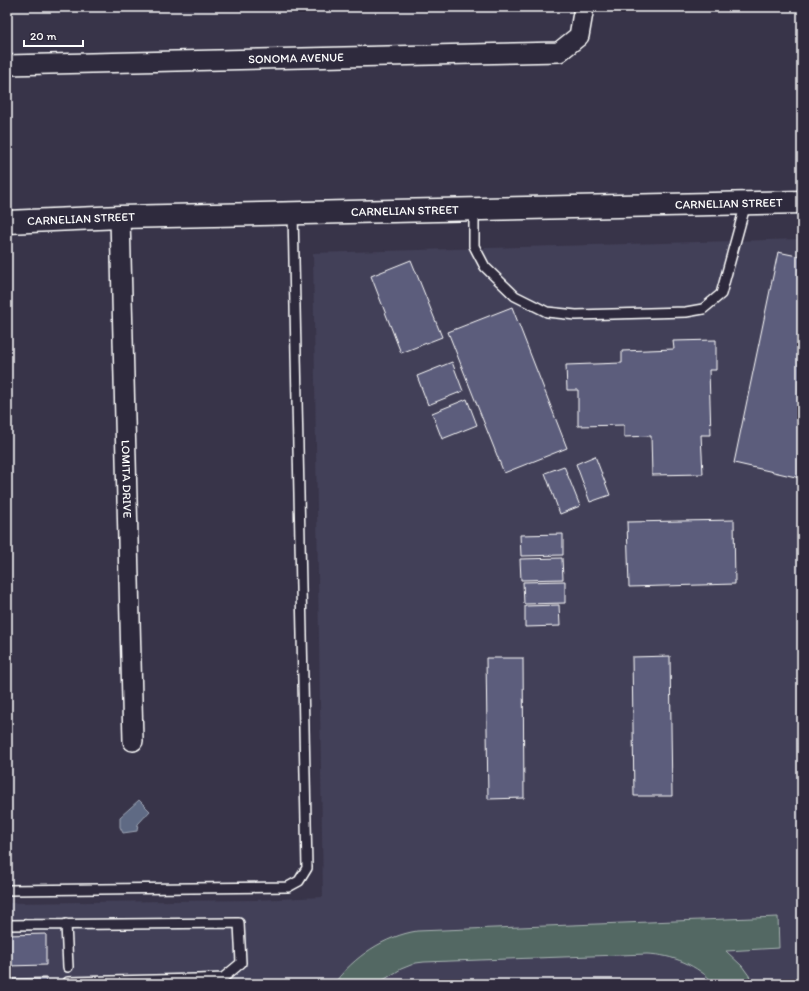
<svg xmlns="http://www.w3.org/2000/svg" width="809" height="991" viewBox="0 0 809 991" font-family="Itim,sans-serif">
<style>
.built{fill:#434058}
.green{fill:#526864;stroke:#a8b4b2}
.water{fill:#5e6b84;stroke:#9ea6b5}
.building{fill:#5c5d7b;stroke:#fff}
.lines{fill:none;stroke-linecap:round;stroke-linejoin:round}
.lane-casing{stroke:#fff;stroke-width:12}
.street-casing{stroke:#fff;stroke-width:22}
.secondary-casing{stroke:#fff;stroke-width:25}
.lane{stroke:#2f2a3d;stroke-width:9}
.street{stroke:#2f2a3d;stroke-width:19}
.secondary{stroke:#2f2a3d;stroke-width:22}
.labels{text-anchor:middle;stroke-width:3.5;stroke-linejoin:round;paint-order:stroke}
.street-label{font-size:12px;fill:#fff;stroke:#2f2a3d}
</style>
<rect width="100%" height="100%" fill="#383449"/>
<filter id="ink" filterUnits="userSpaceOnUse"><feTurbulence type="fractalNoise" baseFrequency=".025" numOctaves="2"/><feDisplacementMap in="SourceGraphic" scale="8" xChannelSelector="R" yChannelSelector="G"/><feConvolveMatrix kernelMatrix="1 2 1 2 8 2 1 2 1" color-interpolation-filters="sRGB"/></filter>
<g filter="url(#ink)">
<path class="built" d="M802,239V984H7V903L255,900L323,897L313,253Z"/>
<path class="green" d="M778,917L779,948L726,951L742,966L755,984H715C697,965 673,955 647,954L424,962L416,963L401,969L377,984H334C353,957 385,936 417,931Z"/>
<path class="water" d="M139,800L150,811L138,824L137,831L123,833L120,827V817Z"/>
<path class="building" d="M778,252L802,257V468L800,478L734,463Z
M411,260L442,337L401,353L371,276Z
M512,307L567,448L504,473L448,332Z
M716,340V370H709L711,435H701L703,474L652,475L651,436L624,437V425L578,426V390H567L566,365L622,363V351L674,349L673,341Z
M452,362L463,391L428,405L417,376Z
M467,399L477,425L442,439L432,413Z
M595,456L610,495L590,502L576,464Z
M564,466L580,506L560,514L545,473Z
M734,520L735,584L629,587L627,522Z
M563,534V555L521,556L520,535Z
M562,558L563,579L521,580L520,559Z
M565,581V603L524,604L523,582Z
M559,605L560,626L525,627V606Z
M670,656L672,796H634L632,657Z
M486,658H523L524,798L488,799Z
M46,934V965L7,966V935Z
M46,978V984H7V979Z"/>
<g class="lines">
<defs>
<path id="lane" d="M474,209V246L485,267L515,296L547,312L576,315L686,312L703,309L721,294L746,203
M7,890L288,887L299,881L307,868L293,213
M66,924L68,967
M7,925L239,923L241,963L223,978L198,979L68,982"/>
<g id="street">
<path id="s1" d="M7,65L559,52L579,36L584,7"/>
<path id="s2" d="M120,217L133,741"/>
</g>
<g id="secondary">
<path id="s3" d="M7,222L120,217L802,202"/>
</g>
</defs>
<use href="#lane" class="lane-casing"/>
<use href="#street" class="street-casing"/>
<use href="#secondary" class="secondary-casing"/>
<use href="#lane" class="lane"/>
<use href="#street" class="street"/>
<use href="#secondary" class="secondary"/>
</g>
</g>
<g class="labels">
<g class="street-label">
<text dy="4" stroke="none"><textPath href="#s1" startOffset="289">SONOMA AVENUE</textPath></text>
<text dy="4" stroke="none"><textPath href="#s3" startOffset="722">CARNELIAN STREET</textPath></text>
<text dy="4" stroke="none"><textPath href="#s3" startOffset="398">CARNELIAN STREET</textPath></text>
<text dy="4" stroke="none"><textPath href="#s3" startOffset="74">CARNELIAN STREET</textPath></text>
<text dy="4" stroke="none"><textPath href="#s2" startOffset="262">LOMITA DRIVE</textPath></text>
</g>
</g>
<rect width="809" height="991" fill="none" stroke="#2f2a3d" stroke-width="24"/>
<rect x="12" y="12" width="785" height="967" fill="none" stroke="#fff" stroke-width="1.5" filter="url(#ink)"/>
<path d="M24 40v6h59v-6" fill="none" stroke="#ffffff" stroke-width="2"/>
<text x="30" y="40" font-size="12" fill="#ffffff" stroke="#2f2a3d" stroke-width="3" paint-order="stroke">20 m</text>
</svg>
